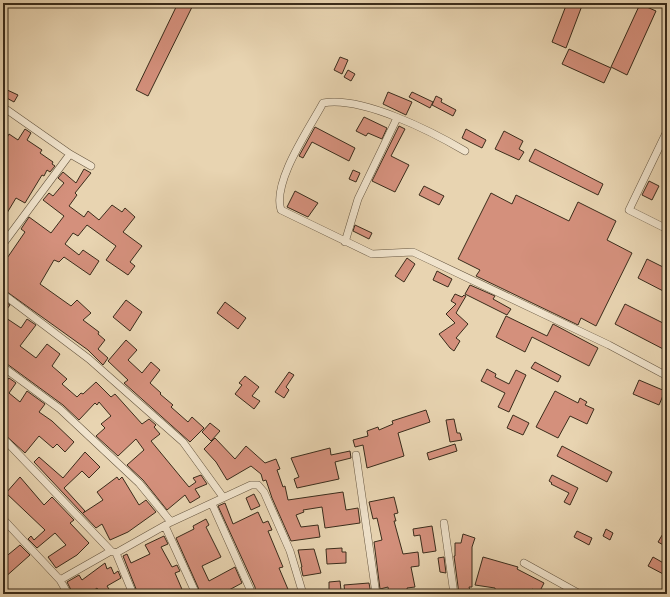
<svg xmlns="http://www.w3.org/2000/svg" width="670" height="597" viewBox="0 0 670 597" font-family="Alegreya,serif">
<style>
.building{fill:#d4907c;stroke:#3a2c1b}
.lines{fill:none;stroke-linecap:round;stroke-linejoin:round}
.street-casing{stroke:#665640;stroke-width:8}
.street{stroke:#f0e3cc;stroke-width:7}
</style>
<rect width="100%" height="100%" fill="#e8d4b1"/>
<filter id="stains"><feTurbulence type="fractalNoise" baseFrequency=".005" numOctaves="4"/><feColorMatrix values="0 0 0 0 .2 0 0 0 0 .09 0 0 0 0 .02 0 0 0 .5 -.17"/></filter>
<radialGradient id="worn" r=".72"><stop offset=".6" stop-color="#630" stop-opacity="0"/><stop offset="1" stop-color="#630" stop-opacity=".3"/></radialGradient>
<path class="building" d="M178,3H194L148,96L136,90Z
M567,3H583L566,48L552,42Z
M640,4L656,11L627,75L611,67Z
M569,49L611,68L604,83L562,64Z
M340,57L348,60L342,74L334,70Z
M348,70L355,74L351,81L344,77Z
M3,88L18,95L14,102L3,96Z
M388,92L412,102L406,115L383,104Z
M412,92L433,102L430,108L409,97Z
M436,96L442,99L441,102L456,110L453,116L432,105Z
M364,117L387,128L382,139L368,133L366,136L356,131Z
M399,126L405,129L391,156L409,165L395,192L372,181Z
M315,127L355,148L349,161L312,142L303,158L299,156Z
M25,129L31,133L27,140L42,150L40,153L53,162L52,164L55,166L50,172L47,170L44,176L42,175L25,203L16,198L7,213L3,210V145L9,134L18,140Z
M466,129L486,140L482,148L462,138Z
M504,131L523,141L519,149L524,152L519,160L495,149Z
M535,149L603,184L598,195L529,161Z
M84,169L91,173L75,193L77,195L69,206L84,217L88,211L99,220L112,205L122,212L125,208L135,217L123,232L142,246L130,262L135,266L128,275L106,260L116,246L87,225L78,236L73,233L65,244L79,255L83,250L99,261L90,275L64,257L59,262L54,260L40,284L71,306L77,300L91,313L83,320L99,332L98,334L105,340L98,349L108,358L103,365L88,350L3,289V264L25,232L21,229L29,217L51,233L64,216L43,200L49,193L53,196L64,183L58,178L63,172L76,183Z
M353,170L360,173L356,182L349,179Z
M649,181L659,186L652,200L642,195Z
M424,186L444,196L439,205L419,195Z
M295,191L318,203L308,217L287,207Z
M491,193L512,204L516,195L569,221L578,202L616,221L607,240L632,253L596,326L581,318L578,325L476,276L480,270L458,259Z
M355,225L372,233L369,239L353,231Z
M407,258L415,264L404,282L395,276Z
M647,259L667,269V293L638,278Z
M437,271L452,279L448,287L433,280Z
M470,285L495,296L493,299L511,309L507,315L465,294Z
M455,294L462,297L464,295L466,296L456,313L468,324L456,338L460,341L454,351L450,348L439,334L455,323L446,314L456,304L451,301Z
M3,300L10,305L3,314Z
M126,300L142,312L130,331L113,317Z
M225,302L246,318L238,329L217,313Z
M625,304L667,325V351L615,324Z
M3,316L21,328L27,319L36,325L20,346L36,358L47,344L60,354L52,366L67,379L62,384L77,397L81,393L83,394L96,382L111,397L115,394L142,424L149,419L156,425L154,427L160,434L151,441L189,487L196,482L193,478L201,475L207,484L195,489L200,497L190,503L185,495L167,510L143,480L127,465L144,450L136,439L118,456L96,436L105,428L101,424L111,416L99,402L97,405L95,403L79,420L63,405L3,361Z
M506,316L547,336L553,324L598,348L589,366L532,337L525,352L496,337Z
M126,340L137,350L128,360L142,373L151,362L160,370L150,383L161,393L160,394L173,405L171,407L188,422L192,417L204,428L190,442L124,383L128,380L108,361Z
M535,362L561,376L558,382L531,368Z
M487,369L496,374L495,377L509,384L516,370L526,375L509,412L498,407L505,393L481,381Z
M289,372L294,375L286,387L289,390L284,398L275,392Z
M245,376L259,387L252,396L260,401L254,409L235,394L242,385L239,383Z
M9,378L16,383L9,393L20,402L27,391L45,404L39,412L52,421L74,442L65,452L57,444L53,448L39,436L25,453L3,433V385Z
M639,380L665,391L659,405L633,394Z
M555,391L578,403L580,398L587,402L585,405L594,409L587,424L570,416L558,438L536,427Z
M426,410L430,422L398,433L404,456L367,468L363,445L355,447L353,440L368,436L367,431L378,427L379,430L393,424L392,421Z
M513,415L529,423L523,435L507,428Z
M454,419L457,433H460L462,440L450,442L446,420Z
M210,423L220,431L211,441L202,432Z
M215,438L235,459L246,446L265,463L276,459L280,469L277,470L283,487L285,486L288,500L343,492L346,510L358,508L360,523L325,528L322,507L303,510L304,512L296,515L301,527L318,525L320,537L291,541L272,498L266,480L263,481L261,474L251,466L227,480L216,462L204,449Z
M455,444L457,451L429,460L427,453Z
M562,446L612,472L607,482L557,456Z
M330,448L331,455L350,451L351,458L335,462L339,479L297,488L294,479L299,477L291,458Z
M85,452L100,467L89,478L82,471L64,488L85,511L83,513L103,500L97,492L117,477L119,480L122,477L139,505L146,500L156,512L128,532L110,540L102,524L96,528L34,462L39,457L63,478Z
M552,475L578,488L570,505L564,502L569,493L551,484L552,483L549,481Z
M20,477L44,505L52,497L74,520L70,523L89,543L77,555L56,568L48,557L66,545L55,533L37,548L28,539L31,536L34,540L45,530L6,493Z
M254,494L260,506L251,510L246,498Z
M394,497L398,513L394,514L396,521H394L403,554L418,552L419,561V566L411,567L415,587L407,588L408,594H389L388,587L380,589L374,542L382,540L377,518L373,519L369,502Z
M225,503L233,524L258,512L263,523L268,521L272,530L268,531L283,567L279,568L290,594H256L255,587L218,506Z
M206,519L209,525L206,527L221,557L202,566L209,581L235,567L242,583L229,590L232,594H201L176,538L194,529L193,526Z
M432,526L436,551L423,553L420,535L414,536L413,529Z
M667,527V547L658,542Z
M606,529L613,533L610,540L603,536Z
M577,531L592,538L589,545L574,537Z
M463,534L475,538L472,547V587H469L471,594H459L454,556H455V543H461Z
M164,536L168,544L161,547L172,567L177,565L180,571L175,573L184,594H138L123,556L127,554L131,563L150,554L145,545Z
M20,545L30,555L3,579V559Z
M342,548V552H346V563L327,564L326,549Z
M314,549L321,573L303,576L301,567H302L298,550Z
M444,557L446,573L440,572L438,558Z
M483,557L518,567L517,569L544,583L539,593L532,589V594H496L495,588L475,585Z
M653,557L667,565V576L648,566Z
M105,563L107,569L111,567L114,574L118,571L121,578L107,586L112,594H104L101,589L99,591L97,588L89,594H73L67,582L79,575L82,580Z
M340,581L341,590L329,591V582Z
M369,583L371,594H345L344,585Z"/>
<g class="lines">
<defs>
<path id="street" d="M3,107L70,154L91,166
M667,131L629,210L667,229
M465,151C431,131 362,96 323,103C309,129 272,182 281,210L372,254L413,252L609,345L667,376
M345,242L358,199L397,118
M3,244L70,154
M3,294L89,359L183,442L223,497
M3,367L60,409L139,483L171,522
M3,438L111,551
M356,455L376,594
M212,504L250,589
M3,519L60,580L68,594
M444,523L454,594
M165,526L196,594
M116,553L133,594
M524,563L580,594
M60,580L111,551L116,553L171,522L251,485H258L264,492L290,551L303,594
M3,589L6,594"/>
</defs>
<use href="#street" class="street-casing"/>
<use href="#street" class="street"/>
</g>
<rect width="670" height="597" fill="none" stroke="#e8d4b1" stroke-width="16"/>
<rect x="4" y="4" width="662" height="589" fill="none" stroke="#3a2c1b" stroke-width="2"/>
<rect x="8" y="8" width="654" height="581" fill="none" stroke="#3a2c1b"/>
<rect width="100%" height="100%" filter="url(#stains)"/>
<rect width="100%" height="100%" fill="url(#worn)"/>
</svg>
